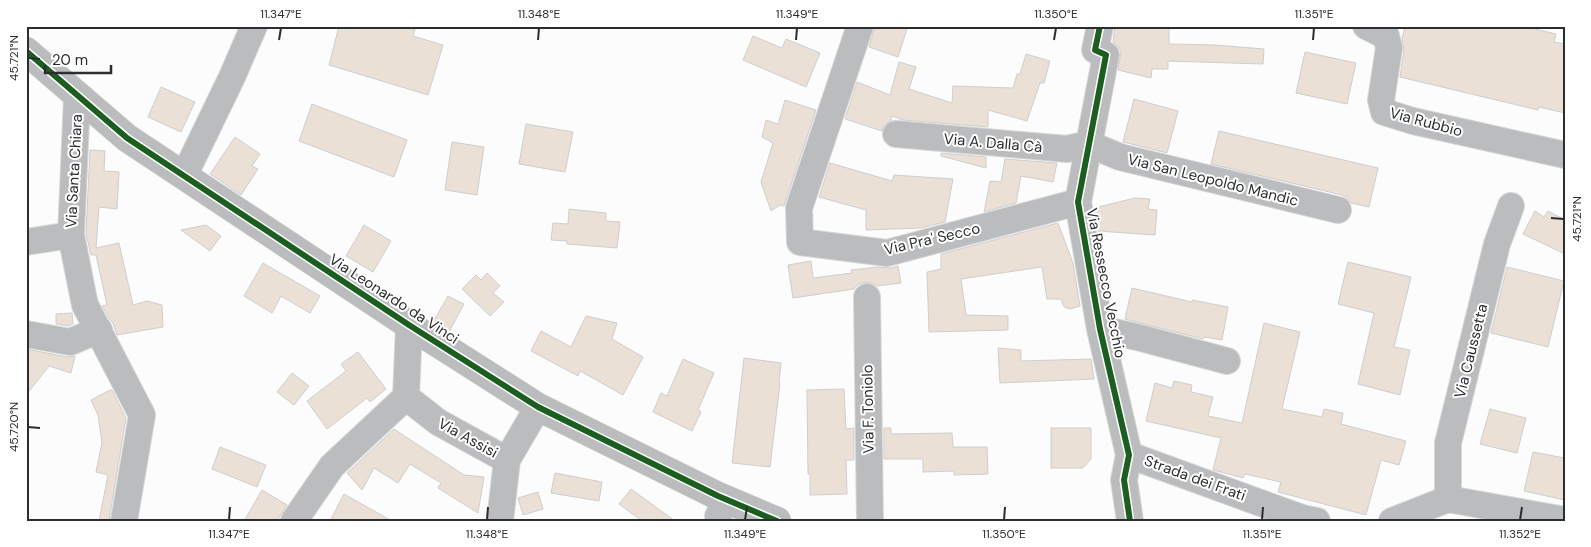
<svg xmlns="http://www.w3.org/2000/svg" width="1591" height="547" viewBox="0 0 1591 547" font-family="'DM Sans',sans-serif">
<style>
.building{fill:#eae0d5;stroke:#cfcecd}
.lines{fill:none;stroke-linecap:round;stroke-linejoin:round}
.minor-casing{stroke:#d7d7d8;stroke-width:28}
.tertiary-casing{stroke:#d7d7d8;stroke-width:29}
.minor{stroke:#bbbcbd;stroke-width:26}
.tertiary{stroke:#bbbcbd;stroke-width:28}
.cycleway-casing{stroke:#fff;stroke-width:9}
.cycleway{stroke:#1b5e20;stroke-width:6}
.ticks{fill:none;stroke:#2c2d31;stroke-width:2}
.labels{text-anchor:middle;stroke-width:4;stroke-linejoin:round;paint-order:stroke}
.street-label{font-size:15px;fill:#2c2d31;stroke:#fff}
.neatline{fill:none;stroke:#2c2d31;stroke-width:2}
.ticks-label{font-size:12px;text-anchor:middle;fill:#2c2d31}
</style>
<rect width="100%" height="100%" fill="#fcfcfd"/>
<path class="building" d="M339,26H416L413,36L443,45L428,95L329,65Z
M875,26H908L898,57L869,47Z
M1115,26H1169V44L1214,45L1264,49L1263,64L1168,61V69H1152L1151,78L1118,70L1121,52L1118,46L1113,42Z
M1405,26H1523L1556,34L1554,42L1565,44V113L1539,107L1538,110L1400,77L1404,50L1402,39Z
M753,36L782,48L786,39L820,53L806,87L743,60Z
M1305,52L1356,63L1347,104L1296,93Z
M1026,54L1050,61L1044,83H1040L1027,121L988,110V127L903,120L892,116L891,120L884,125L882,131L845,119L857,82L890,95L899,62L916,67L909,89L952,103L953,86L1013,88L1017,74H1020Z
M161,87L195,102L181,132L148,117Z
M1134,99L1178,111L1167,153L1123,142Z
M785,100L816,110L784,206L780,205L771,211L761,182L773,143L762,137L766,120L778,124Z
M312,104L407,140L394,177L299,141Z
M526,124L573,132L565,172L519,164Z
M1219,131L1378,168L1369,207L1351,203L1348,199L1342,195L1211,164Z
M235,137L260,154L252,166L258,169L241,195L210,174Z
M452,142L484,147L477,195L445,190Z
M90,150L105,151L104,171L119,172L117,209L99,207L96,248L119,243L133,305L147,301L162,305L163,327L117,335L113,323L110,320L102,306L107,305L96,255H91L86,234Z
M941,153L986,157V168L941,156Z
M1005,159L1057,163L1053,182L1021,176L1016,203L984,212L990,181L1001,182Z
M830,163L892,181L894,175L953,179L945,222L921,228L866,230V210L819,197Z
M1135,198L1150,199L1148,209L1157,210L1155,235L1098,231L1094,208Z
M569,209L606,213V221L620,222L617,248L567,244V241L551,240L553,223L568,224Z
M1535,211L1544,217L1548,211L1565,220V254L1523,234Z
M1058,223L1073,263L1080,306L1070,309L1064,307L1061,299H1047L1042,267L961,279L966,315L1008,316V330L929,332L927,272L941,269V254Z
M206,225L221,236L210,251L181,230Z
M364,225L391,241L373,272L346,256Z
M811,261L813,278L852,273L851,270L877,267L891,268L898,266L901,283L877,286L874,284L866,282L859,284L854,289L793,298L788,265Z
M1348,262L1411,277L1394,347L1410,350L1400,395L1358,384L1374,313L1338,304Z
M263,263L320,296L310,313L281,296L272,313L244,296Z
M1507,267L1564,281L1548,347L1491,333Z
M487,273L500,286L493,293L504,302L490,316L462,289L476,275L481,280Z
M1132,288L1192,302V300L1228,307L1222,340L1204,337L1203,339L1125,319Z
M448,296L464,304L449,332L433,322Z
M72,313L73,324L68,326L56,324V314Z
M586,316L617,323L612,339L643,357L623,395L580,371L578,376L531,351L541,331L571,347Z
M1264,323L1300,332L1282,409L1322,417L1324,409L1343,413L1341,424L1406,441L1399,465L1381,460L1366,515L1278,492L1281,482L1245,474L1243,478L1213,470L1221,438L1146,421L1155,383L1172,388L1174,381L1192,385L1191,392L1213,397L1208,416L1242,423Z
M998,348L1021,350V361L1091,359L1094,379L1000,383Z
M26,349L67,357L75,356L71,373L49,366L26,395Z
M358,352L386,389L370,402L367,398L327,429L307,401L346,371L341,364Z
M744,358L781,363L779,382L780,383L770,467L732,463Z
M683,359L714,373L698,410L701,412L692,431L653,412L661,393L667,396Z
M292,373L309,386L294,405L277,392Z
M844,389L846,429L854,428V460H846L847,494L810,495V474H808L807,390Z
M110,390H112L126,418L109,521H99L108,475L96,472L102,443L98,415L91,400Z
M1490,409L1526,418L1517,453L1480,444Z
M884,428H891V434L952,433L953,447H987L988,474L954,475V471L923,472V459H884Z
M1051,428H1091V459L1083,468H1051Z
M394,429L464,475L484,477L478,513L438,488L441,483L410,464L398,483L374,468L362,490L347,473Z
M220,447L266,465L257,487L212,469Z
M1533,452L1565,458V500L1524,491Z
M555,473L602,482L599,501L551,493Z
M631,489L675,521H642L619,504Z
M262,490L287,505L277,521H244Z
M538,492L543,509L523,515L518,498Z
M344,494L392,521H330Z"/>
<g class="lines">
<defs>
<path id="minor" d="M860,26L799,208L800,242L887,253L1078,202
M1100,26L1095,50L1106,55L1078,202L1100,329L1129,455L1124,480L1130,521
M1366,26L1386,36L1389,48L1381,100L1384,112L1413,121L1565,155
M77,97L71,235L85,305L142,415L124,521
M896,134L1067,149L1089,144L1120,157L1338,210
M184,176L232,77L254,26
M26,242L71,235
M867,297L870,521
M1100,329L1137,337L1227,361
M26,334L70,342L99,330
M406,397L438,422L507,460L538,407
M1129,455L1302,518L1317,521
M1448,499V443L1497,244L1511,206
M718,516L719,521
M294,521L332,466L406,397L409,325
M500,521L507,460
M1392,521L1448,499L1565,520"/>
<path id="tertiary" d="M26,51L127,138L409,325L538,407L718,496L777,521"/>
</defs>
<use href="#minor" class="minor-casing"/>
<use href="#tertiary" class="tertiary-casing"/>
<use href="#minor" class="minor"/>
<use href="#tertiary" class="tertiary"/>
<defs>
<path id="cycleway" d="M1100,26L1095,50L1106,55L1078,202L1100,329L1129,455L1124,480L1130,521
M26,51L127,138L409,325L538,407L718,496L777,521"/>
</defs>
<use href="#cycleway" class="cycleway-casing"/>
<use href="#cycleway" class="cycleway"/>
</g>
<path class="ticks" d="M279,40L281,28M538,40L539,28M796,40L797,28M1054,40L1056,28M1313,40L1314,28M28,58L40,59M1551,218L1564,219M28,427L40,428M229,520L230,507M487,520L488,507M745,520L747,507M1004,520L1005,507M1262,520L1263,507M1520,520L1522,507"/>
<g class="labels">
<g class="street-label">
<text transform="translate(1426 122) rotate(15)" y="5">Via Rubbio</text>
<text transform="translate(993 143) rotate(5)" y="5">Via A. Dalla Cà</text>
<text transform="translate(74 171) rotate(-87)" y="5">Via Santa Chiara</text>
<text transform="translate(1213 180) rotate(14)" y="5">Via San Leopoldo Mandic</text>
<text transform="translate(932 239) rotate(-13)" y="5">Via Pra' Secco</text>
<text transform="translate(1106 283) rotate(79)" y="5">Via Ressecco Vecchio</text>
<text transform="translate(394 299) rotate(33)" y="5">Via Leonardo da Vinci</text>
<text transform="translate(1471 351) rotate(-76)" y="5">Via Caussetta</text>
<text transform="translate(868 409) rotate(-91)" y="5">Via F. Toniolo</text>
<text transform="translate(468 438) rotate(29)" y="5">Via Assisi</text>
<text transform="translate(1195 478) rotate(20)" y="5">Strada dei Frati</text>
</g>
</g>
<rect width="1591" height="547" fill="none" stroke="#ffffff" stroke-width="55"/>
<path d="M45 65v8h66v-8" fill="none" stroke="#2c2d31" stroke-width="2.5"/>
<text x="52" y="65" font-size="15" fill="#2c2d31" stroke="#ffffff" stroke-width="4" paint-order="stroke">20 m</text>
<rect x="28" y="28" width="1536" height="492" class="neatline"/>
<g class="ticks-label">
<text x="281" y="18">11.347°E</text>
<text x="539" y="18">11.348°E</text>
<text x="797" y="18">11.349°E</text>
<text x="1056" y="18">11.350°E</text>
<text x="1314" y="18">11.351°E</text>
<text transform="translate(14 58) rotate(-90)" y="4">45.721°N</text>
<text transform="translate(1577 219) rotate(-90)" y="4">45.721°N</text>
<text transform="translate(14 427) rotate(-90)" y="4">45.720°N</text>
<text x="229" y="538">11.347°E</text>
<text x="487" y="538">11.348°E</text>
<text x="745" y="538">11.349°E</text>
<text x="1004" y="538">11.350°E</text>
<text x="1262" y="538">11.351°E</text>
<text x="1520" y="538">11.352°E</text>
</g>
</svg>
